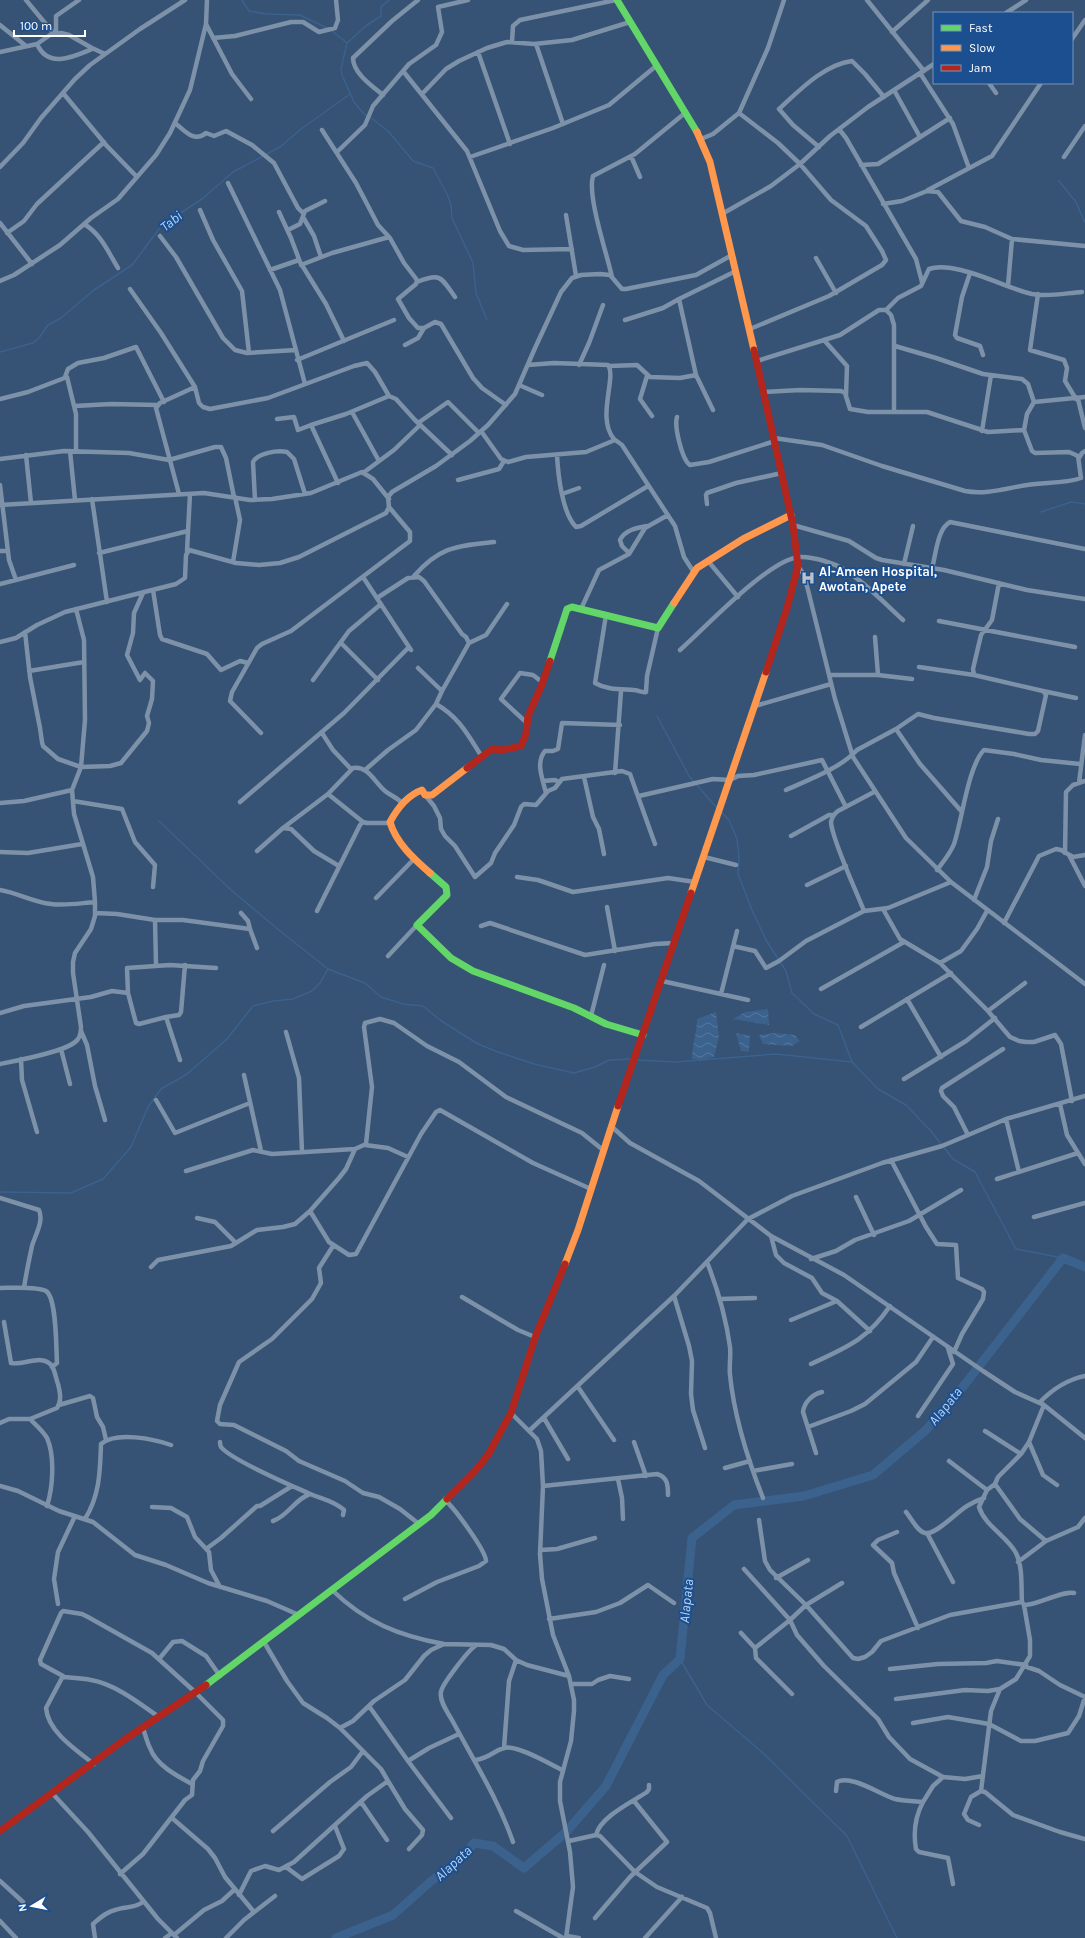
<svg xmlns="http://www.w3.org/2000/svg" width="1085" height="1938" viewBox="0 0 1085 1938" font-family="Karla,sans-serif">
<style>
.water{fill:url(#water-waves)}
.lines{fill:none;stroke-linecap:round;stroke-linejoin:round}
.stream{stroke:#3b618d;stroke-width:1.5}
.river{stroke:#3b618d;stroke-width:9}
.street{stroke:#7d92a8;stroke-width:4.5}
.fast{stroke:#63d668;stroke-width:7}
.slow{stroke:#ff974d;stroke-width:7}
.jam{stroke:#b3261e;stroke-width:7}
.labels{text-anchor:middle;stroke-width:4;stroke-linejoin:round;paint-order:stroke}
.poi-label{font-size:13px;font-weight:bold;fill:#fff;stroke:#1b4f8f;text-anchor:start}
.water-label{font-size:14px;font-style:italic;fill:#b5d3f5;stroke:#1b4f8f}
</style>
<defs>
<pattern id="water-waves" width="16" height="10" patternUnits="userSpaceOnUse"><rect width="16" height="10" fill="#3b618d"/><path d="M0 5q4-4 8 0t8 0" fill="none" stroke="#58799e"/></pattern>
</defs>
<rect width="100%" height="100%" fill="#365274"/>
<path class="water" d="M768,1009L769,1025L733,1019L745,1012Z
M716,1012L719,1037L714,1057L701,1060L692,1059C692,1044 697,1033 697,1019Z
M736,1033L750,1036L749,1052L741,1051Z
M775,1033L795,1035L800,1041L792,1046L763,1044L759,1035Z"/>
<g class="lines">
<path class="stream" d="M242,0L249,11L266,14L300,15L327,28
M389,0L381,7V16L367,25L347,43L341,69L342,75L354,102L364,114L370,117L389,132L413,161L433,168L447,194L451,205L452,218L473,263L476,293L487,320
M332,31L347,43
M1059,181L1076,202L1085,223
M0,352L33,343L39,338L48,325L61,318L94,290L132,265L162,225L202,199L233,172L280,147L301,129L350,94
M1041,512L1071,502L1085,504
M657,716L689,776L717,808
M721,812L729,820L737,839L739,857L738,874L752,910L766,940L786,971L792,993L814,1014L838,1025L852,1062L878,1089L906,1105L930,1130L953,1159L975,1172L1016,1249L1063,1258
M159,821L231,890L279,930L328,969L365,983L381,997L403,1004L423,1006L440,1020L478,1044L498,1052L534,1064L574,1073L595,1067L609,1060L631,1059
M637,1060L676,1062L776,1054L852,1062
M0,1192L71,1193L103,1179L131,1147L148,1107L161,1089L187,1074L227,1039L253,1006L273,1001L293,999L312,991L320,983L328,969
M680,1659L707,1705L763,1753L847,1836L897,1938"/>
<path class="river" d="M336,1938L393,1915L430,1882L464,1856L474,1843L493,1846L524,1868L566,1832L606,1786L663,1675L680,1659L692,1538L734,1505L804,1496L873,1475L926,1430L959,1392L1063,1258L1085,1267"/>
<path class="street" d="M26,0L54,34
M867,0L924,71
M1006,13L1026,0
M206,24L232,74L251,99
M0,25L26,46
M892,32L928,0
M56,33V16L79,0
M213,38L235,36L291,22H303L319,32L335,28L338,20L336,0
M1072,39L1085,20
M512,42L513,26L520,20L616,0
M37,44C48,69 73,57 92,49
M536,44L563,124
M0,52L37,44L50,35L61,33L69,35L92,48L105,54
M478,52L510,144
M403,71L467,151L500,231L509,246L523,250L572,249
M920,73L953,124L969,168
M989,83L996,93
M894,90L920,137
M63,93L106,145L137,177
M422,94L446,69L459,61L487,48L507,42L534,44L572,40L630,22
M383,95C372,86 353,73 353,58L392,21L418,0
M739,113L778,143L800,164L831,200L866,226L882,251L886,260L882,265L829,296L750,329
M175,123C185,131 194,143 206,133L214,136L226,131L252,145L274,163L298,208L303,213
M839,129L846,138L916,259L922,282
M322,130L356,183L378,225L390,238L404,263L417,280L416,284L398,299L409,318L418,328H424L435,322L441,324L473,378L482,388L506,405
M701,139L713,134L739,113L768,48L784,0
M819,147L793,125L779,109C799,91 823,65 852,61L865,74L884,97
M337,152L365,125L373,106L409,64L436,45L442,32L438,7L468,0
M631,156L640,177
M470,157L553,128L609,105L656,66
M1064,157L1085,126
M861,165L878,164L950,118
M0,167L23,143L41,118L75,79L90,65L140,29L185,0
M228,183L280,290L305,384
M928,190L992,156L1041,83
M883,204L902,201L927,191L938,192L961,221L985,227L1012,239L1085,246
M200,210L213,240L242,291L249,353
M279,212L291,238L300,262L326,304L344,341
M722,214L771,186L800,164L830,136L868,107L934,64
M566,215L576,276
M303,217L314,236L321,257
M0,223L32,264
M84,224C101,234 108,252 118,268
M288,230L300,224L305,211L325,201
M7,233L24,221L37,204L104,142
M160,236L176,257L223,338L235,350L247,353L296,350
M816,258L836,293
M301,265L332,253L389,237
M270,270L299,260
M970,273L962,297L955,335L957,338L980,346L983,355
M612,277C607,254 587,196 593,176L635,154L685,113
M0,281L14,275L60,245L91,218L118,199L156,155L170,133L190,90L206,24L207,0
M417,282C442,272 441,278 455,297
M1008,286L1012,239
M130,289L161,333L195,387
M1038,294L1030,350L1064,360L1067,368L1065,381L1076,399
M886,310L898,298L921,286L929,269C955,260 1005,288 1032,294C1048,297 1066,293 1082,292
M625,320L663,308L679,299
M824,340L847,366L846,395
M405,345L418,338L424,328
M895,346L936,358L983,374L1022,379L1028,384L1034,402
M297,360L394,320
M757,361L840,335L879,310H886L891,315L894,325V412
M528,365L554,363L608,365C617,377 596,418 614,439C616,441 620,443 622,445L675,526L684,557L693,571
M579,365L589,343L603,305
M609,366L637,365L650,377L680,378L696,375
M647,376L640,399L652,416
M65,377L68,369L78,363L104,358L136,347L164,402
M519,385L542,395
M764,392L800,390L841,391L845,393L850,409L868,412H927L988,432L1024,430
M0,399L28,392L67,377L76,414V451
M1078,399L1085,428
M75,406L111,404L157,405
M713,410L696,375L679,299L736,271
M352,412L379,461
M677,417C674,426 682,460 690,465L709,462L775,441
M277,419L294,417L298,430L311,425L338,483
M418,423L448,402L479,433
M311,425L346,414L389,396
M481,431L501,459L508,462L526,457L586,452L615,440
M982,431L991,375
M774,438L822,445L882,466L965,491C986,495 1007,488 1027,485C1044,482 1064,484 1081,478L1078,456L1069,452L1035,453L1032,451L1024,430L1027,414L1034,402L1085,397
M70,451L75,500
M26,455L31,503
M557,455C558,474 562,513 576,527L581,526L648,486
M1079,458L1082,453L1085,451
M0,459L64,451L129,453L169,460L215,447H221L226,458L234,497
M363,473L394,450L420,425
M458,480L499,469L504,461
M0,485L9,560L16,580
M179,494L156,408L160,403L195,387L199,403L203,407L210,409L268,398L354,366L367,363L375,372L389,396L396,399L415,420L452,455
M562,494L579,488
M92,499L107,602
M255,500L253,462C258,453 277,450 287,452L294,459L305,494
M707,504L706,495L707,493L736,483L782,473
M0,505L204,493L250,500L272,499L311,493L362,472L373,479L389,499
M793,525L849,541L876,558L882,560L944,570L1027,590L1085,599
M0,551H8
M187,551L190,494
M99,553L188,531
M629,553L622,546L620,540C625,530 636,528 647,526
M708,561L738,597
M233,562L240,520L235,497
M904,564L913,526
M798,566L804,575L808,590L835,699L853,757L906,838L951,882L1085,984
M932,568C936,555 937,529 950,522L1085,549
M414,576C440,546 457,546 494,542
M363,577L411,650
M0,584L74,565
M153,590L160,635L162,639L207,654L221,670L240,661L248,663
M377,598L408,578L419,577L424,581L462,634L466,637L469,643L442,691
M581,609L599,570L629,554L645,528L668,515
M606,615L595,683C607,690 621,689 634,690C638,690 642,693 646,692L647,676L658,628
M939,621L1075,647
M25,632L30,677L40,728L42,742L43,746L58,759L81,767L110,766L121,763L147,731L149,723L147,716L152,699L153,681L145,673L140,680L127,655L133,633L134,613L143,593
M875,637L878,675
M0,642L16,638L37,625L65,612L176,584L185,578L186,555L189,550L236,563L259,565L280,563L299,557L386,513L389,507L388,497L392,492L436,466L470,441L488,425L515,394L535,348L561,292L572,278L581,275L600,274L610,275L622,289H626L696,275L732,255
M341,643L378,680
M469,643L486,635L507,604
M680,650C705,628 768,560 799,557C812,556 834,563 845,570C866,583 884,603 903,620
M29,671L84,662
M829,675H878L912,679
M974,675L973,669L981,635L992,620L999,583
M313,680L349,631L381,604
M1043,691L1076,698
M436,704C459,717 468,735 482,757
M755,706L831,684
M527,723L501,699L520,673L533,675L542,682
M896,729L920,764L962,812
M261,733L230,701L232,692L257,648L262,644L291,631L410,541V532L389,507
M322,733L333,750L351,769
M365,770L388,750L416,730L436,704L442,691L418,668
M615,773L621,691
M584,777L593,817L599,829L604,854
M543,781L555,780L559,782
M1079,783L1085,735
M786,790C808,780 841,768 857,750L896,729L918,714L934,718L1029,734H1035L1038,731L1046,695L1043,691L974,675L919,667
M546,793C543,780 535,763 545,751H553L558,749L562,723L620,725
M328,794L363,822
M425,795L434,806L440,818L441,829L445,836L455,846L475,877L491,863L495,853L514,825L521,807L524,804L536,805L548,791L555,788L562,779L622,771L630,774L655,844
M639,796L713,779L730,780L738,776L754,775L822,760L846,807
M73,801L122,809L135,842L155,865L153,887
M240,802L344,713L409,647
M0,803L24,801L72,790
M283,828L291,829L314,851L339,866
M791,836L829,815H833
M257,851L283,828L328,794L353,768C368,765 375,783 385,791C391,796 397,797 403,804
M0,852L28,853L82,844
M1065,853L1066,792L1073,785L1085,781
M1069,855L1085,886
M704,857L736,865
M937,870C943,862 950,854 954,844C962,821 968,766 984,750L1014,754L1041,760L1080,764
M517,877L538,880L573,892L668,878L695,882
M807,885L846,866
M0,890C18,893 33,902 51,904C65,906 81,903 95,902
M376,898L414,859
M974,900L987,867L991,841L998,819
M607,907L615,951
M883,909L900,939L940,963L988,1011L1010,1037L1019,1041L1026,1042H1034L1055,1035L1061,1044L1072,1101
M317,911L360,825L363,822L367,823H390
M864,911C857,893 831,837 831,822C832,817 834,814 838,811L874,792
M95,913L117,914L155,920H183L250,929L248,921L241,913
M155,920L156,965
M1004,923L1039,856L1056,849L1061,850L1073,857L1085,855
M481,926L490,923L585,955L655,944L674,943
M250,929L257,948
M733,946L755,951L766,968L779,961L806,941L864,911L888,908L951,882
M388,956L417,925
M940,963L961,951L977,929L987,911
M662,981L748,1000
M821,989L904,942
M721,994L737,931
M907,999L941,1057
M988,1011L1025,983
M0,1013L24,1006L91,997L112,991L128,993
M591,1016L604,965
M166,1017L179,1015L181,1012L185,965
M861,1027L951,973
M81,1031L87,1045L95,1086L105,1120
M286,1032L299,1078L302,1152
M61,1049L70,1084
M21,1059L22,1080L37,1132
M180,1060L166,1017L139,1024L136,1023L128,993L127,968L170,965L216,968
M0,1064C15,1061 71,1051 78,1039C81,1035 81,1031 81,1027L73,973V962L75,953L91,929L95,916V902L93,877L74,814L72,790L81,767L85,720L84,640L76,609
M244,1075L261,1151
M904,1079L966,1041L995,1018
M156,1100L175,1133L250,1103
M1060,1104L1067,1135L1085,1164
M1006,1119L1019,1172
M611,1126L630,1143L699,1181L771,1236L844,1275L983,1371L1015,1392L1044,1405L1085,1438
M968,1135L954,1107L943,1096L941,1091L942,1088L1003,1049
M365,1145L388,1148L408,1157
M891,1160L926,1227L937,1244L956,1245L958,1278L982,1289L984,1292L983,1299L962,1334L954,1352
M186,1171L253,1150L272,1154L355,1149
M997,1179L1078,1153
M856,1197L874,1235
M0,1198L39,1210C44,1222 35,1235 32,1246C29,1260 26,1274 24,1288
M310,1211L329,1242L349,1255L356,1254L421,1134L436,1112L440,1110L533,1163L591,1189
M1034,1217L1085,1203
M197,1218L215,1222L236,1243
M771,1236L776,1255L784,1263L812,1278L822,1293L837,1301L870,1331
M333,1246L319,1268L321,1283L312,1299L272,1339L239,1362L220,1405L217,1421L220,1424L234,1425L286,1451L299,1461L345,1481L363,1493L379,1497L400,1509L419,1524
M811,1259L836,1251L855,1240L909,1221L961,1190
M707,1262C718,1290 726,1318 730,1347C731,1356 729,1366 730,1375C734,1415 748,1460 763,1498
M151,1267L158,1260L231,1246L257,1230L283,1227L295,1224L310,1211L339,1178L346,1169L355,1149L366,1144L372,1087L364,1027L365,1023L380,1019L394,1023L427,1046L459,1062L506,1097L582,1133L603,1150
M0,1288C11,1288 37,1286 46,1291C57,1298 56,1349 57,1363L52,1367
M674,1296L689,1346L692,1361L691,1394L693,1410L705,1448
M462,1297L518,1330L535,1337
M720,1299L755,1298
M791,1320L837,1301
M4,1322L11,1363C23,1366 43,1353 52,1366C55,1371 56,1379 58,1384C60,1392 62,1401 57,1408L30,1419
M811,1364C847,1347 867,1340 890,1306
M1085,1376C1066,1380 1053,1389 1040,1402L1044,1405L1029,1442L1021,1454L998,1477L995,1484L987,1490L979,1507C985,1526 1007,1536 1016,1553C1023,1567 1021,1587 1022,1602L1024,1605L1030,1640V1656L1016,1679L1000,1689L991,1711L981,1791L985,1792L1013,1815L1060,1832L1085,1839
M578,1387L614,1440
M59,1405L90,1396L93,1398L97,1417L103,1427L106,1440
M511,1413L537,1439L541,1451L543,1486L540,1554L542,1579L553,1635L569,1676L574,1700V1711L571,1741L560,1782V1801L570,1852L573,1887L566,1938
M918,1416L953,1364L948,1348
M544,1418L568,1459
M0,1423L9,1419H30C35,1424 44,1432 47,1438C55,1456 53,1487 47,1506
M808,1427L851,1411L865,1404L916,1362L933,1337
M530,1430L674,1296L748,1219L792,1196L882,1163L942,1146L1006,1119L1085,1096
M985,1431L1021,1454
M220,1442C220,1444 220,1445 221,1447C230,1459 292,1486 308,1493C321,1499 333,1500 344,1510L343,1515
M634,1442L646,1476
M1029,1442L1043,1475L1057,1485
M816,1453L803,1412C804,1402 813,1394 822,1392
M949,1461L987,1490
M725,1468L750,1461
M753,1471L792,1464
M618,1479L622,1498L623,1519
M995,1484L1020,1519L1046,1541
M0,1486L18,1491L59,1511L93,1522L135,1555L166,1565L208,1583L267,1601L299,1615
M543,1486L657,1474C668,1477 668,1486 668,1495
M152,1507L171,1508L187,1517L195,1537L209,1552L211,1570L220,1587
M906,1512C911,1518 917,1531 925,1533C935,1536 958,1511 967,1506C972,1503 978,1500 984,1498
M85,1519C100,1495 100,1471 101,1444C116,1431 154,1439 171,1445
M759,1520L765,1561L770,1570L806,1605L853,1658L858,1659L865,1657L872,1652L881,1641L950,1615L1022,1602
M273,1521C288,1516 295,1499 310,1494
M897,1532L878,1540L873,1545L892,1563L894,1573L918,1628
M927,1533L953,1582
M206,1549L221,1538L257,1506H260L292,1486
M541,1550L557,1549L595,1538
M1018,1562L1046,1541L1078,1527L1085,1518
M744,1569L790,1620L755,1648L756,1658L792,1694
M776,1578L808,1560
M842,1583L806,1605L790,1620L797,1635L824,1666L878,1719L889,1737L910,1759L943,1777L965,1779L983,1776
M332,1590C365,1622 399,1636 444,1644
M405,1599L437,1582L479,1566L486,1561C486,1551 455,1509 446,1501
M58,1604L54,1579L58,1552L75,1516
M1024,1605C1036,1606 1063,1590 1074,1593
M549,1619L596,1612L620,1603L648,1585L674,1603
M741,1633L755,1648
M475,1646C468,1651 442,1684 441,1692C439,1701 448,1713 452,1720C474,1761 498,1799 513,1842
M159,1659L173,1642L182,1641L206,1656L220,1676
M890,1669L938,1664L986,1663L997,1661L1026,1665L1027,1667L1039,1671L1060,1685L1085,1697
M63,1676L41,1664L40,1660L61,1613L63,1611L82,1614L88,1617L152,1653L195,1692L223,1720V1726L203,1761L200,1771L193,1780L192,1795L185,1800L143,1854L120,1874
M571,1684H592L598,1680L610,1676L629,1679
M896,1699L965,1690L988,1691L1000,1689
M369,1706L408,1761L451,1818
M913,1723L948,1717L989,1724L1021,1741H1035L1068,1733L1079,1716L1085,1697
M143,1728C145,1734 147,1742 150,1748C156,1765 177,1776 192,1784
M340,1728L353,1721L374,1701L405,1680L424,1656L431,1650L444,1644L491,1645L504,1649L516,1660L527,1665L569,1676
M504,1748L509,1681L516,1660
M475,1760C490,1758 493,1751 504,1748C516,1744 550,1764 562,1770
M408,1761L429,1748L459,1734
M94,1764C76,1750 48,1732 46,1708L63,1676V1677C72,1678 81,1678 91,1680C115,1684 139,1703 159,1717
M388,1781L405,1809L423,1830L422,1835L409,1849
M836,1791L837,1782C851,1774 881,1795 895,1799C904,1801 914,1801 923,1802L933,1786L943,1777
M52,1793L88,1832L158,1919L177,1938
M361,1802L387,1840
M923,1802C915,1817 913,1832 916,1849L919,1852L948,1858L953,1884
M172,1818L208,1849L215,1858L225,1877L254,1912
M979,1825L968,1820L964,1814L971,1797L981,1791
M273,1831L330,1782L351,1767L363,1751
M596,1835C600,1817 632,1802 647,1792L649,1789V1785
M569,1841L596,1835L600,1836L635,1872L657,1887L707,1908L710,1913L716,1938
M286,1867L302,1879L339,1856L344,1849L335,1826
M0,1881L23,1902
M239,1895L251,1871L265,1866L279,1870L294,1862L367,1796L388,1781L381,1769L340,1728L327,1718L303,1703L287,1681L264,1642
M516,1911L563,1938
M595,1918L630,1877L667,1842L634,1801
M0,1921L16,1938
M174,1935L204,1910L222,1901L235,1889
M567,1936L579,1938
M95,1938L93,1924C100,1918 106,1912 115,1910C125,1906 133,1909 143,1902
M165,1938L172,1933
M226,1938L244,1920L275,1896
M645,1938L682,1897"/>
<path class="fast" d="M617,0L697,132
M550,661L567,609L572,607L658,628L674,603
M430,873L446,887L447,895L417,925L451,958L473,971L574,1008L606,1024L643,1035
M206,1685L431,1515L447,1499"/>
<path class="slow" d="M697,132L710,162L754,350
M674,603L697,568L743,539L791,515
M430,873C414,859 396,843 390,822C397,809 408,795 422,790L425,795H432L467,768
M691,893L766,672
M565,1264L578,1230L618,1106"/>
<path class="jam" d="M754,350L793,525L798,566L787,608L766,672
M467,768L492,749L502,750L521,746L526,734L528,716L541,687L550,661
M618,1106L691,893
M447,1499L475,1471L488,1455L511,1413L536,1335L565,1264
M0,1831L124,1740L206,1685"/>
</g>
<defs>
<symbol id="hospital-bare" viewBox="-9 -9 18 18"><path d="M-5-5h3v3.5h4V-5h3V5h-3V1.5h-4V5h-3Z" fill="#b9c2ce" stroke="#1b4f8f" stroke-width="2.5" paint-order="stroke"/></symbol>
</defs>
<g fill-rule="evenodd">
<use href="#hospital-bare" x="798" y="568" width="20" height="20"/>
</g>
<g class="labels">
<g class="poi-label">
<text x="819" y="576">Al-Ameen Hospital,<tspan x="819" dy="15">Awotan, Apete</tspan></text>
</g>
<g class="water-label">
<text transform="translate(171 221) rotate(-38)" y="5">Tabi</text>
<text transform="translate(945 1406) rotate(-51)" y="5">Alapata</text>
<text transform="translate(686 1601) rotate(-84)" y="5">Alapata</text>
<text transform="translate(453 1863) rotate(-43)" y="5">Alapata</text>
</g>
</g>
<rect x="933" y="12" width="140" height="72" fill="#1b4f8f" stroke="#7695bc"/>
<rect x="941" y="25" width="20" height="6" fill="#63d668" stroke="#7695bc"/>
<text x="969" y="32" font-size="12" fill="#ffffff">Fast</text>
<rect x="941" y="45" width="20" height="6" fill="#ff974d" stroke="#7695bc"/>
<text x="969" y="52" font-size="12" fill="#ffffff">Slow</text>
<rect x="941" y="65" width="20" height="6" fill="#b3261e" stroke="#7695bc"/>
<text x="969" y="72" font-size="12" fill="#ffffff">Jam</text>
<g transform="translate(32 1906) rotate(260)" stroke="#1b4f8f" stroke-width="3" paint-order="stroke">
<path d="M0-3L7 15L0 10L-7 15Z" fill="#ffffff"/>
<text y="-6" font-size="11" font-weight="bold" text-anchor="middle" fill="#ffffff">N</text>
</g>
<path d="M14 30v6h71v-6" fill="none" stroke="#ffffff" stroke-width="2"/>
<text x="20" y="30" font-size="12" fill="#ffffff" stroke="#1b4f8f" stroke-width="3" paint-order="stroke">100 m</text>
</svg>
